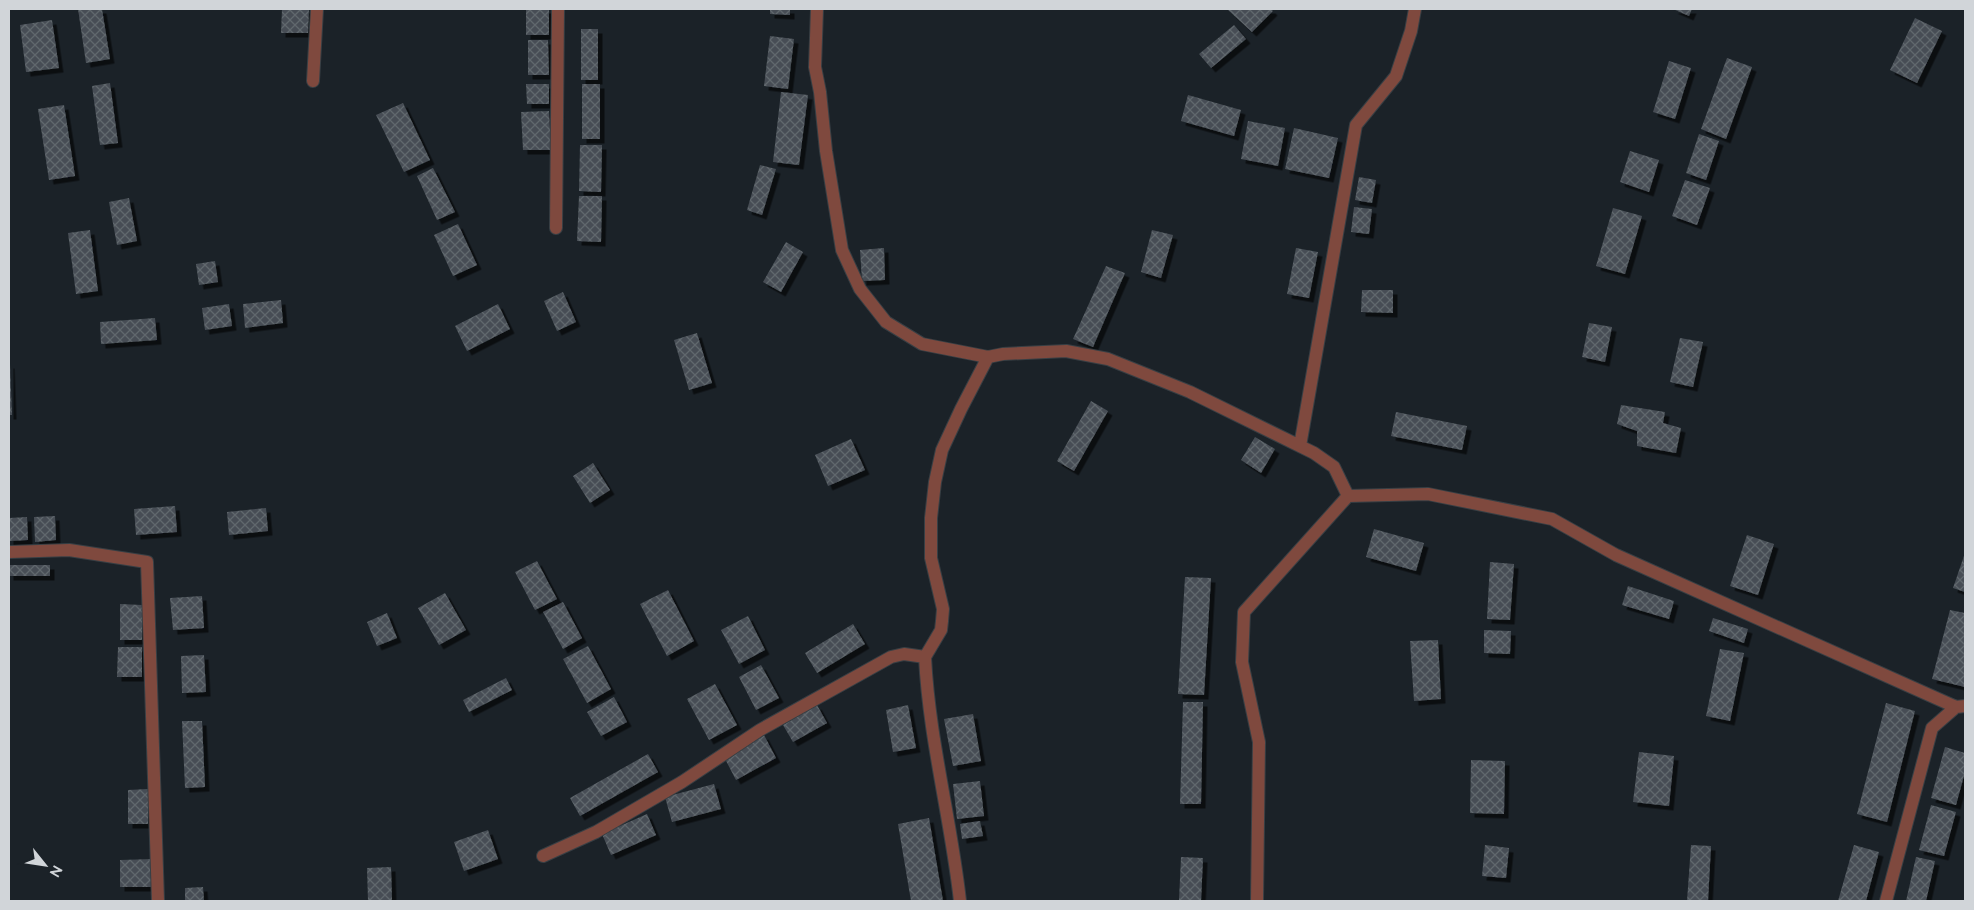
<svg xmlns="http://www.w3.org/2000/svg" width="1974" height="910" viewBox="0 0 1974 910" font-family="Raleway,sans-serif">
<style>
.building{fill:url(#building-cross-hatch);filter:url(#shadow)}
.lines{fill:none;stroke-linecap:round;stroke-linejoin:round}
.minor-casing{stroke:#383f44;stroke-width:14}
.minor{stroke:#7f493e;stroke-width:12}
</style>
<defs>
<pattern id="building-cross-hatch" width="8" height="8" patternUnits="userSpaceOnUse" patternTransform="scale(1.25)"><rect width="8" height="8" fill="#474e55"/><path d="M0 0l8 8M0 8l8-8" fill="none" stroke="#60676d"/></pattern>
<filter id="shadow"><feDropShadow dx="4.5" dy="4.5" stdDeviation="0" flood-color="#0009"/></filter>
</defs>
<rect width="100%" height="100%" fill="#1b2228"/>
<path class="building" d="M78,9H102L110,59L86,63Z
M282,9H309L308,33H281Z
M526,9H549V35H526Z
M770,9H790V15L770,14Z
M1227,9H1271L1273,11L1252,32Z
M1673,9H1692L1689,16Z
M1915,18L1942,31L1917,83L1890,70Z
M52,20L59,68L26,72L20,25Z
M1234,25L1246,39L1211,68L1199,54Z
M581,29H598V80H581Z
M770,36L794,39L788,89L764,86Z
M528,40H548L549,75H528Z
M1727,58L1752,67L1726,139L1701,129Z
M1669,61L1691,68L1675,119L1653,112Z
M110,83L118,143L100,145L92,86Z
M526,84H549V104H527Z
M582,84H600V139H582Z
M781,92L808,95L799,165L773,162Z
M1188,95L1241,110L1234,136L1181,121Z
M403,103L430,160L404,172L376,115Z
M64,105L75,176L49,180L38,109Z
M549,111L551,150H523L521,112Z
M1248,121L1285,128L1278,166L1241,159Z
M1294,128L1338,138L1329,178L1285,169Z
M1699,134L1719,141L1706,180L1686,173Z
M580,145H602L601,192L579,191Z
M1630,151L1659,160L1649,192L1620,182Z
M760,165L776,169L762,215L747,210Z
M433,168L455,212L437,220L417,176Z
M1359,177L1376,180L1372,203L1355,200Z
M1685,180L1710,188L1697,225L1672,216Z
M579,196H602L601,242L577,241Z
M129,198L137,241L117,245L109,202Z
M1354,207L1372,209L1369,234L1351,232Z
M1613,208L1642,216L1625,274L1596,266Z
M458,224L477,265L453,276L434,235Z
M90,230L98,291L76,294L68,233Z
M1152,230L1173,235L1161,278L1141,272Z
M786,242L803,252L781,292L763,282Z
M884,248L885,280L862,281L860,250Z
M1296,248L1318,252L1309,298L1287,294Z
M215,261L218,282L199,285L196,264Z
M1106,266L1125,273L1093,347L1073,339Z
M1362,290H1393V313L1361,312Z
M563,292L576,322L557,331L544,301Z
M281,300L283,323L245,328L243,304Z
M229,304L232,326L205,330L202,308Z
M498,304L510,329L467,351L455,326Z
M155,318L157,340L101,344L100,322Z
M1589,323L1612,327L1605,362L1582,357Z
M697,333L712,383L689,390L674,340Z
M1680,338L1703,342L1693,387L1670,382Z
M9,364H10L12,415H9Z
M1091,401L1108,411L1074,471L1057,461Z
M1621,405L1665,412L1663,423L1681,428L1676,453L1637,446V431L1617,424Z
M1396,412L1467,426L1462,450L1391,436Z
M1255,437L1275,449L1261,473L1241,460Z
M851,439L865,470L828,486L815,455Z
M593,463L610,490L590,503L573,476Z
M175,506L177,532L136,535L134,509Z
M266,508L268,531L229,535L227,512Z
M55,516L56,540L35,542L34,517Z
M27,517L28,540L9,541V518Z
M1374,529L1424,543L1416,571L1366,557Z
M1747,535L1774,544L1758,595L1730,586Z
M1965,553V592L1953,588Z
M537,561L557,599L535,610L515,572Z
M1490,562L1514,564L1510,620L1487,619Z
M9,565H50V576H9Z
M1185,577L1211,578L1204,695L1178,694Z
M1628,586L1674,601L1669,619L1622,605Z
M668,590L694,641L667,656L640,604Z
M445,593L466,630L439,645L418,608Z
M202,596L204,628L173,630L170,598Z
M563,602L582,638L563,649L543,612Z
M120,604L142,605V640H120Z
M1950,610L1965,613V687L1932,679Z
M387,613L397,638L377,646L367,622Z
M748,616L765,650L739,664L721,630Z
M1713,618L1748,629L1744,643L1709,631Z
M853,624L865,644L817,673L805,653Z
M1484,630L1511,631L1510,654L1484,653Z
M1438,640L1441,699L1414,701L1410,641Z
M588,646L611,689L587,703L563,659Z
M118,647H142V677H117Z
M1720,649L1744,653L1730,721L1706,716Z
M204,655L206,692L182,693L181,656Z
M761,665L779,698L756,710L739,677Z
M506,678L512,690L469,712L463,700Z
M715,684L737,725L709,740L687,699Z
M614,697L627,722L601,736L587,712Z
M1183,702H1203L1201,804H1180Z
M1886,703L1915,711L1887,822L1857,814Z
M817,705L827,723L793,742L783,725Z
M908,705L916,748L893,752L886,710Z
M973,714L981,761L953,766L944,719Z
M182,721H202L205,787L185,788Z
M764,735L776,758L736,780L724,757Z
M1945,747L1965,753V772L1956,805L1931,798Z
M1639,752L1674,756L1669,806L1633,802Z
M648,754L658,772L580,816L570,798Z
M1471,760L1505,761L1504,814L1470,813Z
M980,781L984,816L957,819L953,784Z
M714,784L721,809L672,822L665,797Z
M148,789V824H128V790Z
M1931,805L1956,812L1944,856L1919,850Z
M647,814L656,835L611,855L602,834Z
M929,818L943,901H911L898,824Z
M980,821L983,836L962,839L960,824Z
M488,830L498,859L464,871L454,842Z
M1485,845L1509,848L1506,878L1482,876Z
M1691,845L1711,846L1708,901H1687Z
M1854,845L1879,852L1866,901H1838Z
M1181,857L1203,858L1201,901L1179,900Z
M1916,857L1935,861L1926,901H1906Z
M153,859V887H120V860Z
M391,867L392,901H368L367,868Z
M203,887L204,901H185V888Z"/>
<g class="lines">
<defs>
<path id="minor" d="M817,9L815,67L820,92L826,151L842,250L860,289L886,322L922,344L988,357L1003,354L1066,351L1108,359L1190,392L1314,453L1334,467L1348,496
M313,81L317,9
M556,228L558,9
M1300,446L1356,125L1396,76L1411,31L1415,9
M9,552L69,550L147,562L158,901
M925,657C929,739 951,819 960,901
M543,856L596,832L682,782L760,730L891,657L904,654L925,657L941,630L942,621L943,609L931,558V518L935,482L942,450L961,409L988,357
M1257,901L1259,742L1242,662L1244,612L1348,496L1428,494L1552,519L1616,555L1956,707
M1886,901L1932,728L1956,707L1965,706"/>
</defs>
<use href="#minor" class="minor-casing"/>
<use href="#minor" class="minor"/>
</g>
<rect width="1974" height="910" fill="none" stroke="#d1d5d9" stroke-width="20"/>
<g transform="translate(45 865) rotate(120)" stroke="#1b2228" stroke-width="4" paint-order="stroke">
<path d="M0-4L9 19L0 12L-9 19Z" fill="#d1d5d9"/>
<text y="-8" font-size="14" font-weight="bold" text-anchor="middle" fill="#d1d5d9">N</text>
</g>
</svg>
